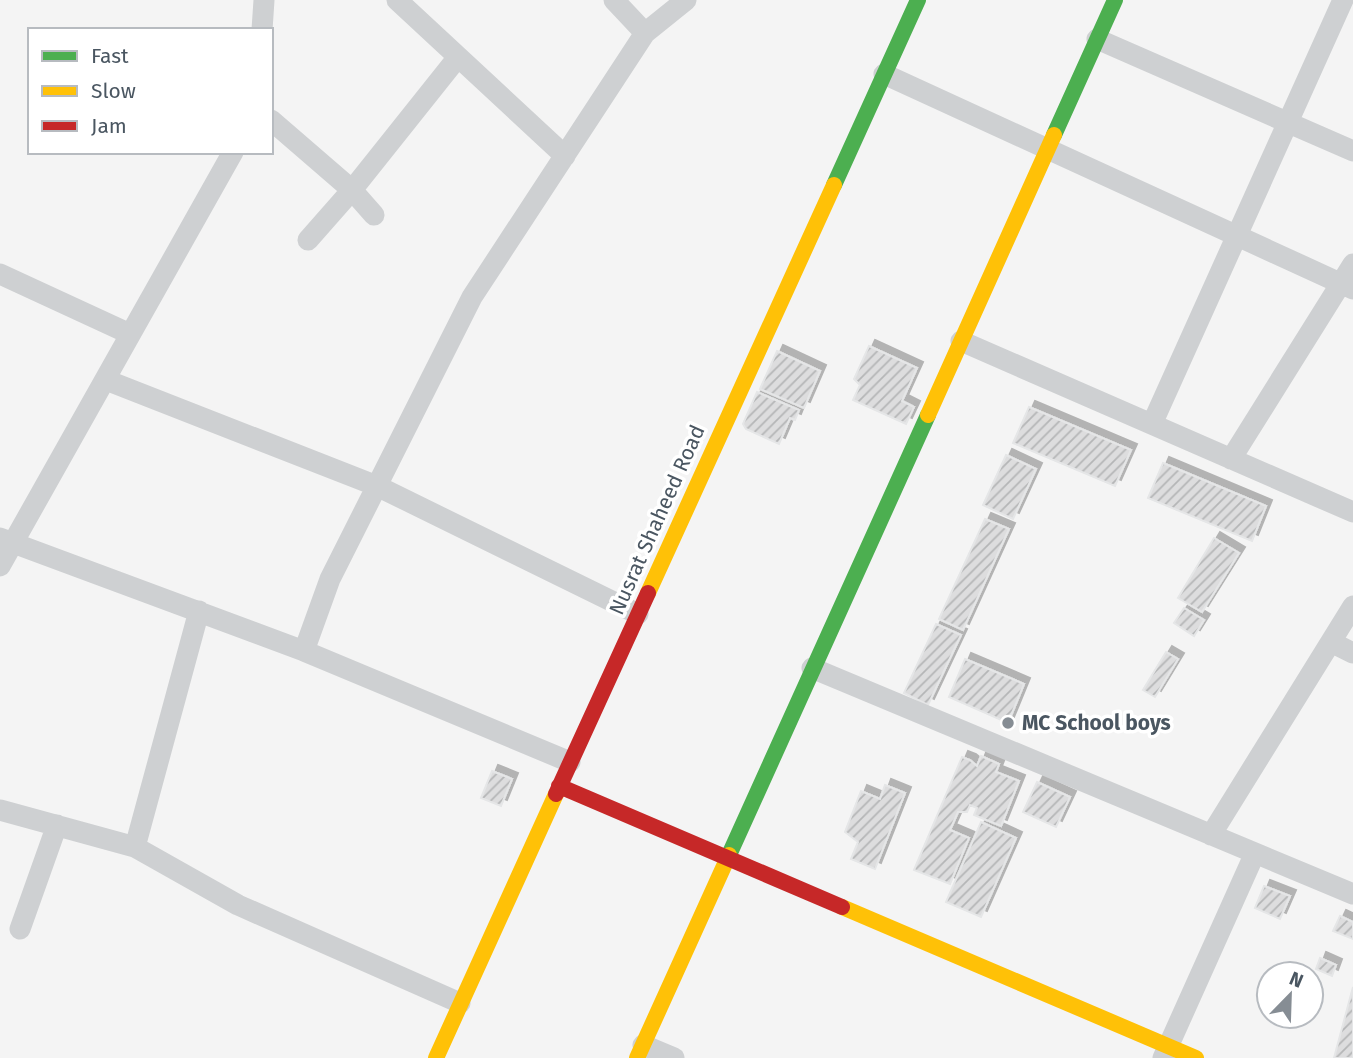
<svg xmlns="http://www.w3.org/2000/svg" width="1353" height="1058" viewBox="0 0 1353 1058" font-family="'Fira Sans',sans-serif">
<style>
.building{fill:url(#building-hatch);stroke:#e5e6e7;stroke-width:2;filter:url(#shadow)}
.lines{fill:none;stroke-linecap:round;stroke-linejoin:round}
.street{stroke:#ced0d2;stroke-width:21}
.fast{stroke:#4caf50;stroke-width:16}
.slow{stroke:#ffc107;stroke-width:16}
.jam{stroke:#c62828;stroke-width:16}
.poi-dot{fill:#868d94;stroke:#fff;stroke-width:2.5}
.labels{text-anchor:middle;stroke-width:7;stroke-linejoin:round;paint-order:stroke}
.street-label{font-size:21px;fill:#4a5661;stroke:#fff}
.poi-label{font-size:21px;font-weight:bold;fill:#4a5661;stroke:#fff;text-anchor:start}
</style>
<defs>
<pattern id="building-hatch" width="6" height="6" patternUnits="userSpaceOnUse" patternTransform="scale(1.75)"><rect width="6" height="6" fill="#ddddde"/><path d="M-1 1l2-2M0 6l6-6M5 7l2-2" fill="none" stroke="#b5b6b7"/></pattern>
<filter id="shadow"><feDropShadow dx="6" dy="-6" stdDeviation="0" flood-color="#0004"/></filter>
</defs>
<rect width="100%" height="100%" fill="#f4f4f4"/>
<path class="building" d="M869,346L917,368L902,401L914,407L906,424L853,400L860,385L854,379Z
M777,351L820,371L804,408L760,389Z
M757,392L799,410L795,420L790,418L779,444L746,429L743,424Z
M1029,407L1131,450L1115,486L1013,443Z
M1006,455L1036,469L1013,519L983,505Z
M1163,463L1266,506L1252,541L1148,498Z
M985,519L1009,529L963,630L939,619Z
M1214,538L1239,553L1202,612L1178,598Z
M1184,608L1204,620L1194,636L1174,623Z
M936,624L961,635L928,705L904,693Z
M1166,652L1178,659L1155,697L1143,690Z
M965,659L1024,684L1008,723L949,697Z
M981,756L999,764L996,772L1019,781L1001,826L974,815L977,808L970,805L967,812H958L950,830L969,838L950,884L914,870L962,757L970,760L977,766Z
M492,771L512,779L501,806L481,798Z
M1037,782L1070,797L1056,827L1023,812Z
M885,785L905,793L875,869L851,859L858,842L845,832L861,791L880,799Z
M981,822L1016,838L981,917L946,902Z
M1264,886L1290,896L1280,919L1255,908Z
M1340,916L1353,922V939L1333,931Z
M1320,958L1336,965L1332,976L1316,969Z
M1353,987V1058H1334Z"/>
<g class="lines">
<path class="street" d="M397,0L565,156
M614,0L645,33
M262,30L264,0
M1097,39L1353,151
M884,74L1353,289
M271,120L352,190L374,215
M308,240L352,190L458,57
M0,274L130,334
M961,341L1353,512
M106,380L377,486L638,614
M1152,424L1343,0
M1231,459L1353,264
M0,538L304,651L330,579L472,297L645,33L686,0
M0,566L233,152
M1331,642L1353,653
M304,651L570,762
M812,668L1353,894
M0,810L135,847L199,611
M1211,835L1353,606
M135,847L238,905L460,1003
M20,929L57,825
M643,1045L674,1058
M1163,1058L1255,853"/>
<path class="fast" d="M1054,135L1115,0
M834,185L918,0
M729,855L928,415"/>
<path class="slow" d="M928,415L1054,135
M648,593L834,185
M842,907L1196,1058
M436,1058L556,794
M637,1058L729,855"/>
<path class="jam" d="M559,786L842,907
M556,794L648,593"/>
</g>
<circle class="poi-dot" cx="1008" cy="723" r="7"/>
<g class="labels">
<g class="street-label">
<text transform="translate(657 520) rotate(-66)" y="7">Nusrat Shaheed Road</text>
</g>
<g class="poi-label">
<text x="1022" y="730">MC School boys</text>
</g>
</g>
<rect x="28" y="28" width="245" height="126" fill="#ffffff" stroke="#b7bbc0" stroke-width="2"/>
<rect x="42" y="51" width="35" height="10" fill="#4caf50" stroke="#b7bbc0" stroke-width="2"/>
<text x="91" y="63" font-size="21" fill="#4a5661">Fast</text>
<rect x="42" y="86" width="35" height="10" fill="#ffc107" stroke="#b7bbc0" stroke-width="2"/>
<text x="91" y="98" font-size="21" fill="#4a5661">Slow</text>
<rect x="42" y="121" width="35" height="10" fill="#c62828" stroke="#b7bbc0" stroke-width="2"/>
<text x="91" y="133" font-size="21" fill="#4a5661">Jam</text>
<g transform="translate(1290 995) rotate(23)"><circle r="33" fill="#ffffff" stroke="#b7bbc0" stroke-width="2"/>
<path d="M0-5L12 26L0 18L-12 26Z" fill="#868d94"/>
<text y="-10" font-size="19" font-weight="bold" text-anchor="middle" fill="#4a5661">N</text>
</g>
</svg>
